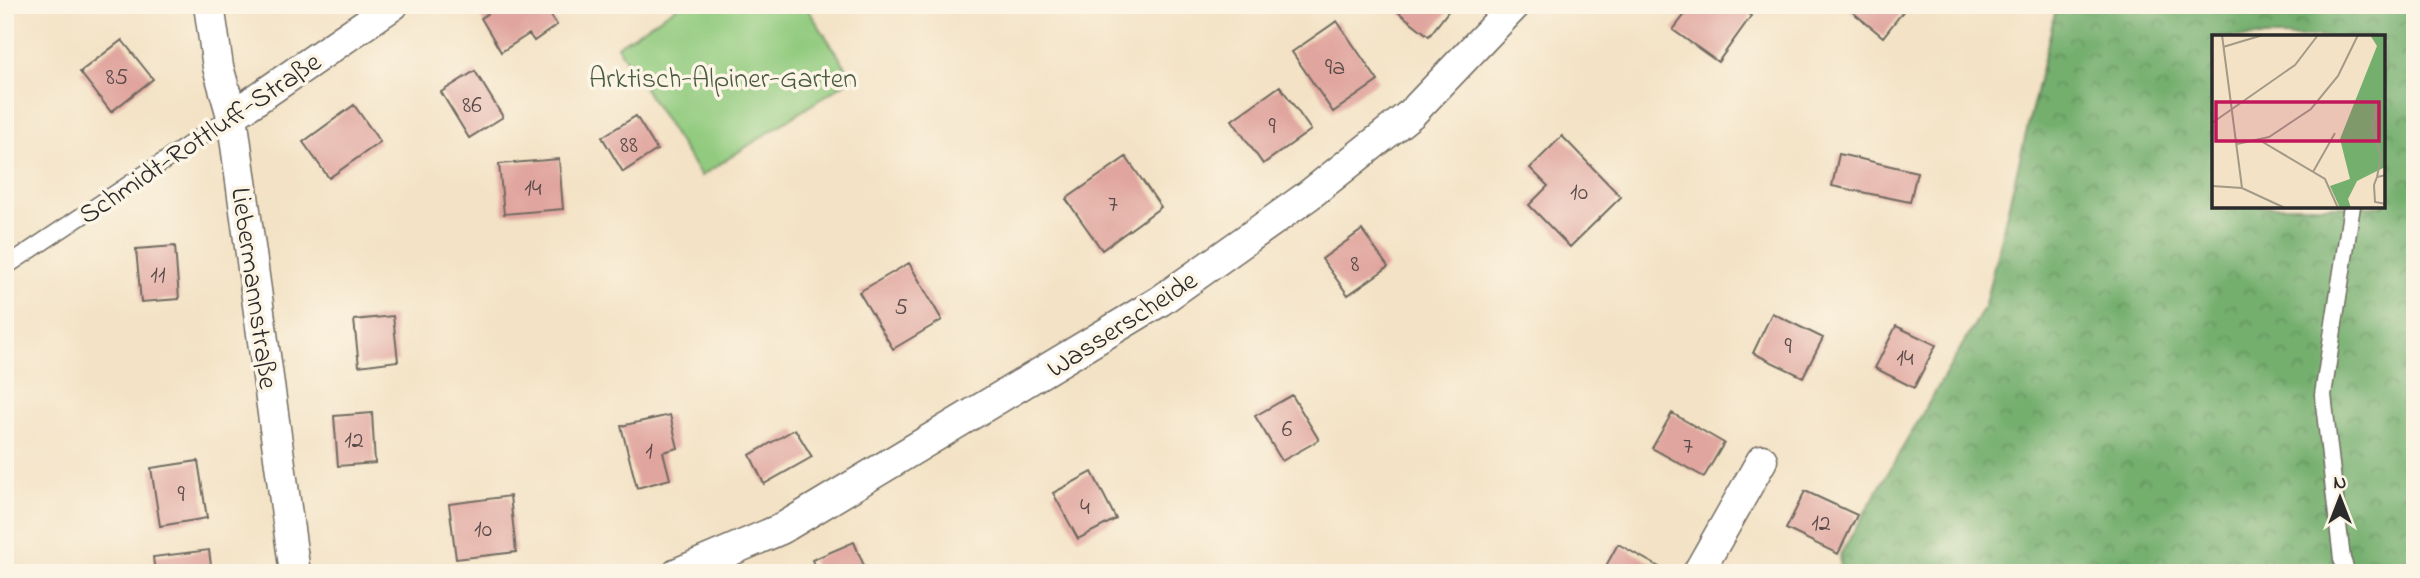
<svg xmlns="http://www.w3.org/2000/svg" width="2420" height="578" viewBox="0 0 2420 578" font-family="'Indie Flower',sans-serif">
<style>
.forest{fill:url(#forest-crowns);stroke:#506d4c;stroke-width:2;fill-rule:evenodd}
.garden{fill:#92cb7f;stroke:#5e7b55;stroke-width:2}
.building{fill:#e0a59e}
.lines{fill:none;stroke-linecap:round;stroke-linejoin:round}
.service-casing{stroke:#716b61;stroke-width:19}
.minor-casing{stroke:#716b61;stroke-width:33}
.service{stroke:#fff;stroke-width:16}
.minor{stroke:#fff;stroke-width:30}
.labels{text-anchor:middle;stroke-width:7;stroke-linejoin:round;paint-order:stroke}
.number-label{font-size:24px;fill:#584a48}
.park-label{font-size:28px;fill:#4a5b44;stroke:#fcf5e5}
.street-label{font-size:28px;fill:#2b2b2b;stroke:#fcf5e5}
.inset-road{fill:none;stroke:#a39987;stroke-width:2}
.view{fill:#c2185b;fill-opacity:0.15;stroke:#c2185b;stroke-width:3.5}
.inset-edge{fill:none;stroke:#2b2b2b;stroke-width:3.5}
</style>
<defs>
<pattern id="forest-crowns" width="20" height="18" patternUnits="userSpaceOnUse" patternTransform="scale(1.75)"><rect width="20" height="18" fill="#75af6e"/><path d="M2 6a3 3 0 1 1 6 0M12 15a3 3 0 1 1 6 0" fill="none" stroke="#608f5b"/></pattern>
</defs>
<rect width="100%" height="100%" fill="#fcf5e5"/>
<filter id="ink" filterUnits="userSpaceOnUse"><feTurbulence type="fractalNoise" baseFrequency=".0143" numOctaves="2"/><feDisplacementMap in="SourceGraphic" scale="14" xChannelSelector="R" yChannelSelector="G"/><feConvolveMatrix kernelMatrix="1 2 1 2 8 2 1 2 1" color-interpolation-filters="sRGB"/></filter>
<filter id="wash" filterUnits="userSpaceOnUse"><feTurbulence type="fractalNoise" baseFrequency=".00686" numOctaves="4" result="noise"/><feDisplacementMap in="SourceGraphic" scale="28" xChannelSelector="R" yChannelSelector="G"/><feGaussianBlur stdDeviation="1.57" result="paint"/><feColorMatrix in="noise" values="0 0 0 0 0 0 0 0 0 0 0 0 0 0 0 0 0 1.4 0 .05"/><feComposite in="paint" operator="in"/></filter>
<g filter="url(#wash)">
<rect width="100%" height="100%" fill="#f3e2c5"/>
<path class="forest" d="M2057,5H2415V573H1842L1839,557L1984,308ZM2214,37H2383V206H2214Z"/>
<path class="garden" d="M680,5H805L853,78L701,176L617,46Z"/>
<g id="blocks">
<path class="building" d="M500,5H544L557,25L534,41L529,34L501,52L481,18Z
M1389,5H1453L1429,36Z
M1692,5H1735L1751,16L1718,62L1673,30Z
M1844,5H1908L1883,37Z
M1337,21L1378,81L1333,112L1292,52Z
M122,40L153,79L111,112L80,72Z
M475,71L503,117L469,138L441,92Z
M1280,86L1311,130L1263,164L1232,120Z
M354,105L380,142L329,178L303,142Z
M636,116L657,150L623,172L602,137Z
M1562,136L1621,197L1570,247L1529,205L1548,186L1530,168Z
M1839,154L1917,172L1910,202L1832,186Z
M1126,157L1161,207L1102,250L1066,199Z
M559,159L563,209L504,214L499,164Z
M1362,230L1388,267L1348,295L1322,259Z
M175,246L179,299L141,302L136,249Z
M909,263L942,320L893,349L859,292Z
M1772,313L1823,338L1803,377L1753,353Z
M393,316L398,361L359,366L354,320Z
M1896,326L1936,345L1914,388L1875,368Z
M1292,395L1319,440L1282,461L1255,416Z
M372,413L375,463L338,466L334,416Z
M1672,413L1724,443L1704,477L1652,448Z
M670,415L678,448L663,452L670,479L637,488L621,426Z
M795,429L812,457L764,484L750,455Z
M198,461L207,518L160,526L151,468Z
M1092,472L1116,519L1078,539L1053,493Z
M1805,491L1857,515L1838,554L1786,529Z
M510,496L516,552L456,559L449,504Z
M854,542L867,573H818L812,560Z
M1618,544L1670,573H1602Z
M209,550L212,573H155L153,557Z"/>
</g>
</g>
<g filter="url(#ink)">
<use href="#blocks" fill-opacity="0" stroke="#716b61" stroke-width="2"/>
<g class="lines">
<defs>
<path id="service" d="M5,267L232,116
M2347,573L2342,559L2323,395L2352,206"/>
<path id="minor" d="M209,5L218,67L232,116L295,573
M232,116L393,5
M678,573L781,529L1160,301L1309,195L1412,113L1515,5
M1698,573L1762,460"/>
</defs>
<use href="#service" class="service-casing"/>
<use href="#minor" class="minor-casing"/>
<use href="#service" class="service"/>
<use href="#minor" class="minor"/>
</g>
</g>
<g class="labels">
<g class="number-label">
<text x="1335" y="74">9a</text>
<text x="117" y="84">85</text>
<text x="472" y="112">86</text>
<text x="1272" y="133">9</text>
<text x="629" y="152">88</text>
<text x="533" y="195">14</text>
<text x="1579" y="199">10</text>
<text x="1113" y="211">7</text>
<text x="1355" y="271">8</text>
<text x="158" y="282">11</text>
<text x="901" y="314">5</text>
<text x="1788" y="353">9</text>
<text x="1905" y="365">14</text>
<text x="1287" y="436">6</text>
<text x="354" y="447">12</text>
<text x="1688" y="453">7</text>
<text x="649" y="458">1</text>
<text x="181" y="501">9</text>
<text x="1085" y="514">4</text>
<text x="1821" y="530">12</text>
<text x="483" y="536">10</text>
</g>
<g class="park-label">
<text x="723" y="87">Arktisch-Alpiner-Garten</text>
</g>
<g class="street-label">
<text transform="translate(199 137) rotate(-34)" y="10">Schmidt-Rottluff-Straße</text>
<text transform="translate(256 288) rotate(82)" y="10">Liebermannstraße</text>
<text transform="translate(1121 323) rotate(-33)" y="10">Wasserscheide</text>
</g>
</g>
<g transform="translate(2212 35)">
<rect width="173" height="173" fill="#f3e2c5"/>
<path d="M158,0H173V132L145,146L136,164L139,173H128L118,151L138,144L128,104L165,11Z" fill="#75af6e"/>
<path class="inset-road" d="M10,0L30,153M11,12L51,0M164,71L161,93L169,122L165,142M0,88L83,30L106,0M49,106L113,144L126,173M25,109L57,102L99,74L126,41L146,0M101,137L123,98M174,140L165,142L162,150L163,167L174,169M0,151L30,153L73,173"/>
<path class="view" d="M4,67H167V106H4Z"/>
<rect width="173" height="173" class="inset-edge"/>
</g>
<rect width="2420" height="578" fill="none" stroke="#fcf5e5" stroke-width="28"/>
<g transform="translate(2340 498)" stroke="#fcf5e5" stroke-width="5" paint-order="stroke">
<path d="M0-5L12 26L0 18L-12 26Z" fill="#2b2b2b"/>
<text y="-10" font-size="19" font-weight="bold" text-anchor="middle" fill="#2b2b2b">N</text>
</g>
</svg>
